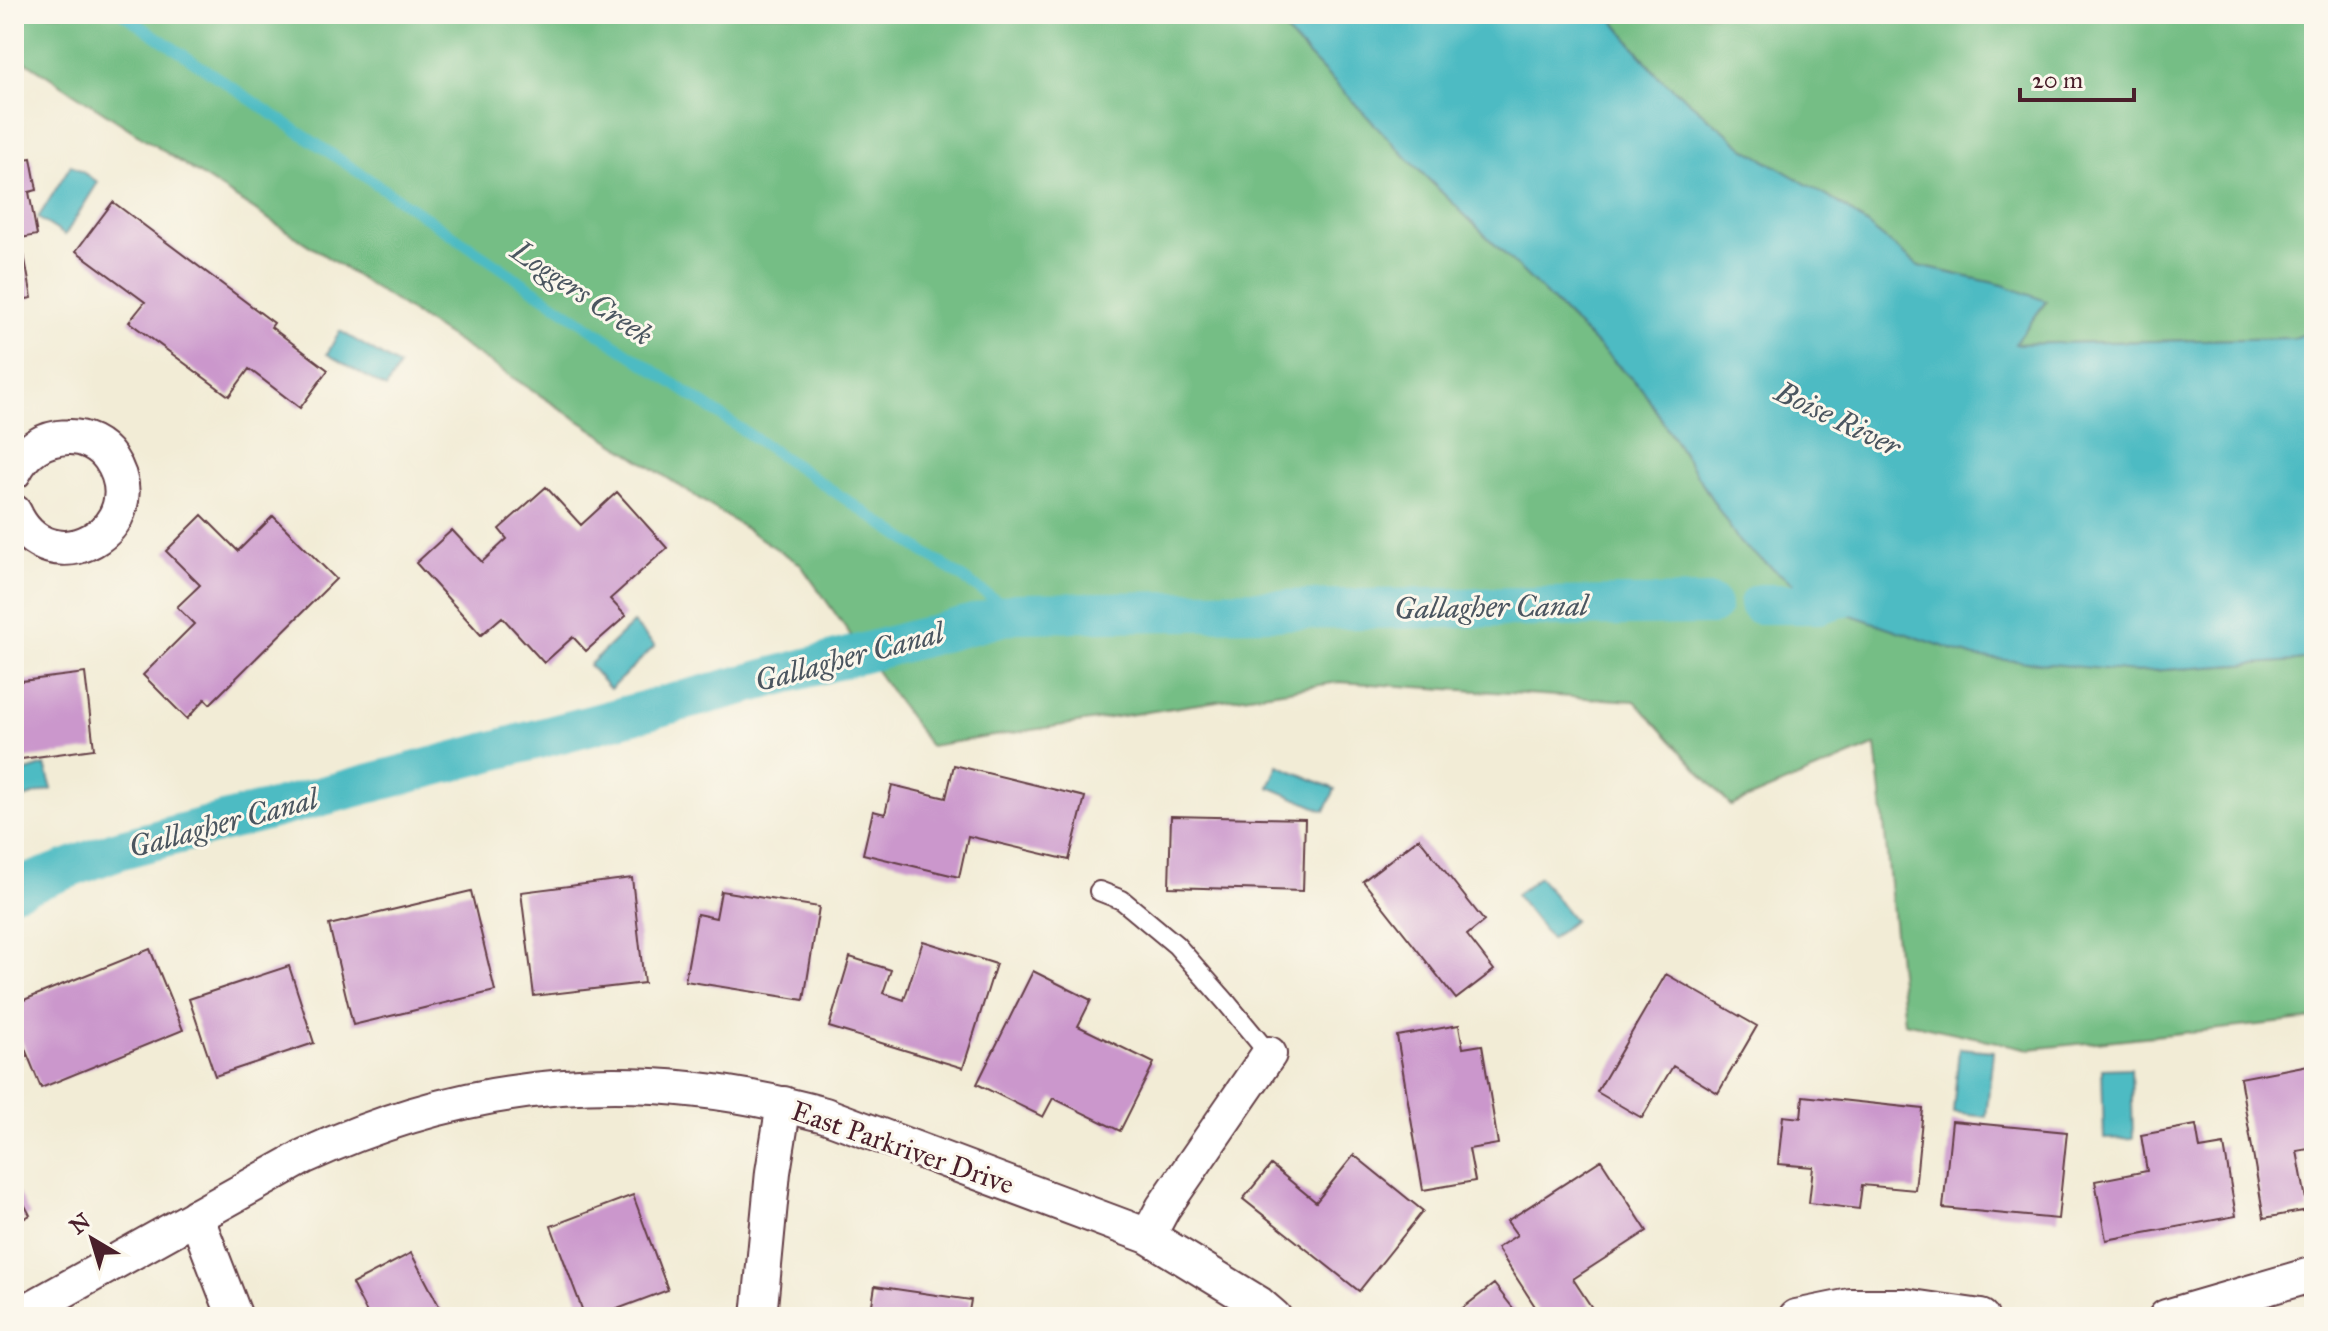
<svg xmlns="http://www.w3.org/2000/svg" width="2328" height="1331" viewBox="0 0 2328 1331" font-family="'IM FELL Great Primer',serif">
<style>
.forest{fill:#74be85;stroke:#5f6e58;stroke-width:2}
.water{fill:#4dbbc3;stroke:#4c6d77;stroke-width:2}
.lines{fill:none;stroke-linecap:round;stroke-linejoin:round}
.stream{stroke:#4dbbc3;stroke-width:11}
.canal{stroke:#4dbbc3;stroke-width:40}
.building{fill:#cb97cc}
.lane-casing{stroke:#633e45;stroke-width:22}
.street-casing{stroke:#633e45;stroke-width:38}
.lane{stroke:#fff;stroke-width:18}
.street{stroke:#fff;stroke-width:34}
.labels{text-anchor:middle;stroke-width:6;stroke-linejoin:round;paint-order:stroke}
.street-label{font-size:28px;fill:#4a1f2b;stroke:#fbf7ec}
.water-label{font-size:30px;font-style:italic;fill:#4b5660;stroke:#fbf7ec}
</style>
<rect width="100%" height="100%" fill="#fbf7ec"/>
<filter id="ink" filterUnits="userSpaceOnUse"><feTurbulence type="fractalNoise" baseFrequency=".0125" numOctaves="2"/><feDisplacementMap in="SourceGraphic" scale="16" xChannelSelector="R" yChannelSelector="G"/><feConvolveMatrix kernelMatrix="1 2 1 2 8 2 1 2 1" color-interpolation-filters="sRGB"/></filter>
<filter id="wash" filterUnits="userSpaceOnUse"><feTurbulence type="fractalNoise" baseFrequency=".006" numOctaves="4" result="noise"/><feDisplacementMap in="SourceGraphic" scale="32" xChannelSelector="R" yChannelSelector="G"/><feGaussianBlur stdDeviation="1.8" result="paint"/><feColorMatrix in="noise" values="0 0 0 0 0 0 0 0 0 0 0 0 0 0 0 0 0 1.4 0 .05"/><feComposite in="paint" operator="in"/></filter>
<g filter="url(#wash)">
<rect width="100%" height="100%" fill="#f2ecd6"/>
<path class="forest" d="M14,14H1269L1412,163L1642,389L1740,543L2135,672L2296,661L2314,658V1019L2030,1049L1904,1022L1876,745L1731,806L1635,701L1339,682L930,746L800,564L14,54Z
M1608,14H2314V330L2294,338L2014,344L2046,302L2002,285L1919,266L1842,205L1746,149L1657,75Z"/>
<path class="water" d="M1269,14H1608L1657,75L1746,149L1842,205L1919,266L2003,285L2046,301L2015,344L2294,338L2314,330V658L2296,661L2135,672L1974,657L1819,604L1740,543L1642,389L1412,163Z
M71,165L98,182L65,235L38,218Z
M340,331L399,366L386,388L327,354Z
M633,623L655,646L610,689L589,665Z
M45,765L52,789L14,801V775Z
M1278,765L1335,789L1325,811L1269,787Z
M1539,877L1574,920L1551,939L1516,895Z
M1959,1048L1993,1051L1986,1117L1953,1113Z
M2131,1068L2133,1138L2104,1139L2102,1069Z"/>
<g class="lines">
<path class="stream" d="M123,14L1015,613"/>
<path class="canal" d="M1759,604H1819L1870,588
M14,889L118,850L1015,613L1711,605"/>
</g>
<g id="blocks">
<path class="building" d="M31,158L37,190L29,192L37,235L21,238L32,298L14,301V161Z
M113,202L274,323L271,327L328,370L300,408L249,369L229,396L129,322L145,302L76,251Z
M546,487L581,525L617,492L667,548L610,599L626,616L586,651L573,637L544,663L502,617L481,635L416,563L452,530L482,562L507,539L499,529Z
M202,515L238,551L273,516L336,579L210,704L205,699L187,719L143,675L194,624L177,607L200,585L166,551Z
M85,673L94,749L14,760V682Z
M954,765L1085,797L1069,860L968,836L959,877L863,854L873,811L885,814L892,785L946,798Z
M1171,816L1305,819L1303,891L1169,887Z
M1419,838L1484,921L1467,935L1494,970L1456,999L1363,881Z
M632,878L644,983L534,996L521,892Z
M471,891L495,991L353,1025L329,925Z
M721,891L819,907L804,1000L685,981L697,914L716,918Z
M923,941L996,964L963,1068L829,1027L850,957L891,970L883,993L904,1000Z
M150,949L183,1030L41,1088L14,1022V1004Z
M289,966L314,1043L215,1076L189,999Z
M1033,971L1091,1000L1078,1026L1154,1063L1120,1131L1053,1098L1043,1117L977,1084Z
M1666,974L1757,1026L1718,1093L1673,1066L1642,1118L1597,1092Z
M1459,1025L1463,1048L1482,1045L1498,1144L1469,1149L1475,1181L1423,1190L1397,1036Z
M2314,1064V1148L2297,1151L2308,1210L2264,1218L2240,1078Z
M1803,1096L1923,1109L1915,1190L1862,1185L1859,1209L1809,1203L1813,1167L1778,1164L1783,1116L1801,1118Z
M1952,1121L2067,1132L2058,1219L1943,1208Z
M2196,1125L2200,1149L2224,1145L2236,1216L2106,1240L2095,1181L2147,1171L2141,1135Z
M1354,1155L1423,1211L1359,1291L1243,1199L1271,1165L1316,1202Z
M1601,1160L1647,1231L1573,1279L1598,1317H1542L1497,1248L1517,1235L1507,1221Z
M14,1185L30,1215L14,1224Z
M633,1195L668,1290L596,1317H585L551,1226Z
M411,1253L445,1317H369L352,1284Z
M1494,1284L1520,1317H1451Z
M875,1286L971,1300L968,1317H870Z"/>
</g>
</g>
<g filter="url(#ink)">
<use href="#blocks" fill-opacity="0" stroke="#633e45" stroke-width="2"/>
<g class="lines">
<defs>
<path id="lane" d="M1099,891L1122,900L1176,945L1226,1002L1269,1054"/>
<path id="street" d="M14,472C25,450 43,438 68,437C84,436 101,445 110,458C157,528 48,589 14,512
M196,1216L235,1317
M1148,1236L1163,1208L1269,1054
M16,1317L305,1156C476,1077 644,1065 825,1115L1148,1236L1259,1304L1274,1317
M759,1317L773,1172L784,1104
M1796,1317L1850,1306H1905L1981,1317
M2166,1317L2314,1274"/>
</defs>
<use href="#lane" class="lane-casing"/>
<use href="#street" class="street-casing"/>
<use href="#lane" class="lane"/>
<use href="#street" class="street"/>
</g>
</g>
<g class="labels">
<g class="street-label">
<text transform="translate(903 1147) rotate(19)" y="10">East Parkriver Drive</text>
</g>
<g class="water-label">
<text transform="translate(582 293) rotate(34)" y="10">Loggers Creek</text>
<text transform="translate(1838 419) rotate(26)" y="10">Boise River</text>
<text transform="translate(1491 607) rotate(-1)" y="10">Gallagher Canal</text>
<text transform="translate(849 657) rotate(-15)" y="10">Gallagher Canal</text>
<text transform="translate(223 823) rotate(-15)" y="10">Gallagher Canal</text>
</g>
</g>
<rect width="2328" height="1331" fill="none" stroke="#fbf7ec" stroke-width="48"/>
<g transform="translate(92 1239) rotate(322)" stroke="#fbf7ec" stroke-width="6" paint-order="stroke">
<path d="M0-6L14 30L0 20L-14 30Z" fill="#4a1f2b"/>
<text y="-12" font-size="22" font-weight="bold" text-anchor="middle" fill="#4a1f2b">N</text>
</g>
<path d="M2020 88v12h114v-12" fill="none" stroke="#4a1f2b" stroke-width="4"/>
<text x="2032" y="88" font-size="24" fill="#4a1f2b" stroke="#fbf7ec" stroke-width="6" paint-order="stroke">20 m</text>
</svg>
